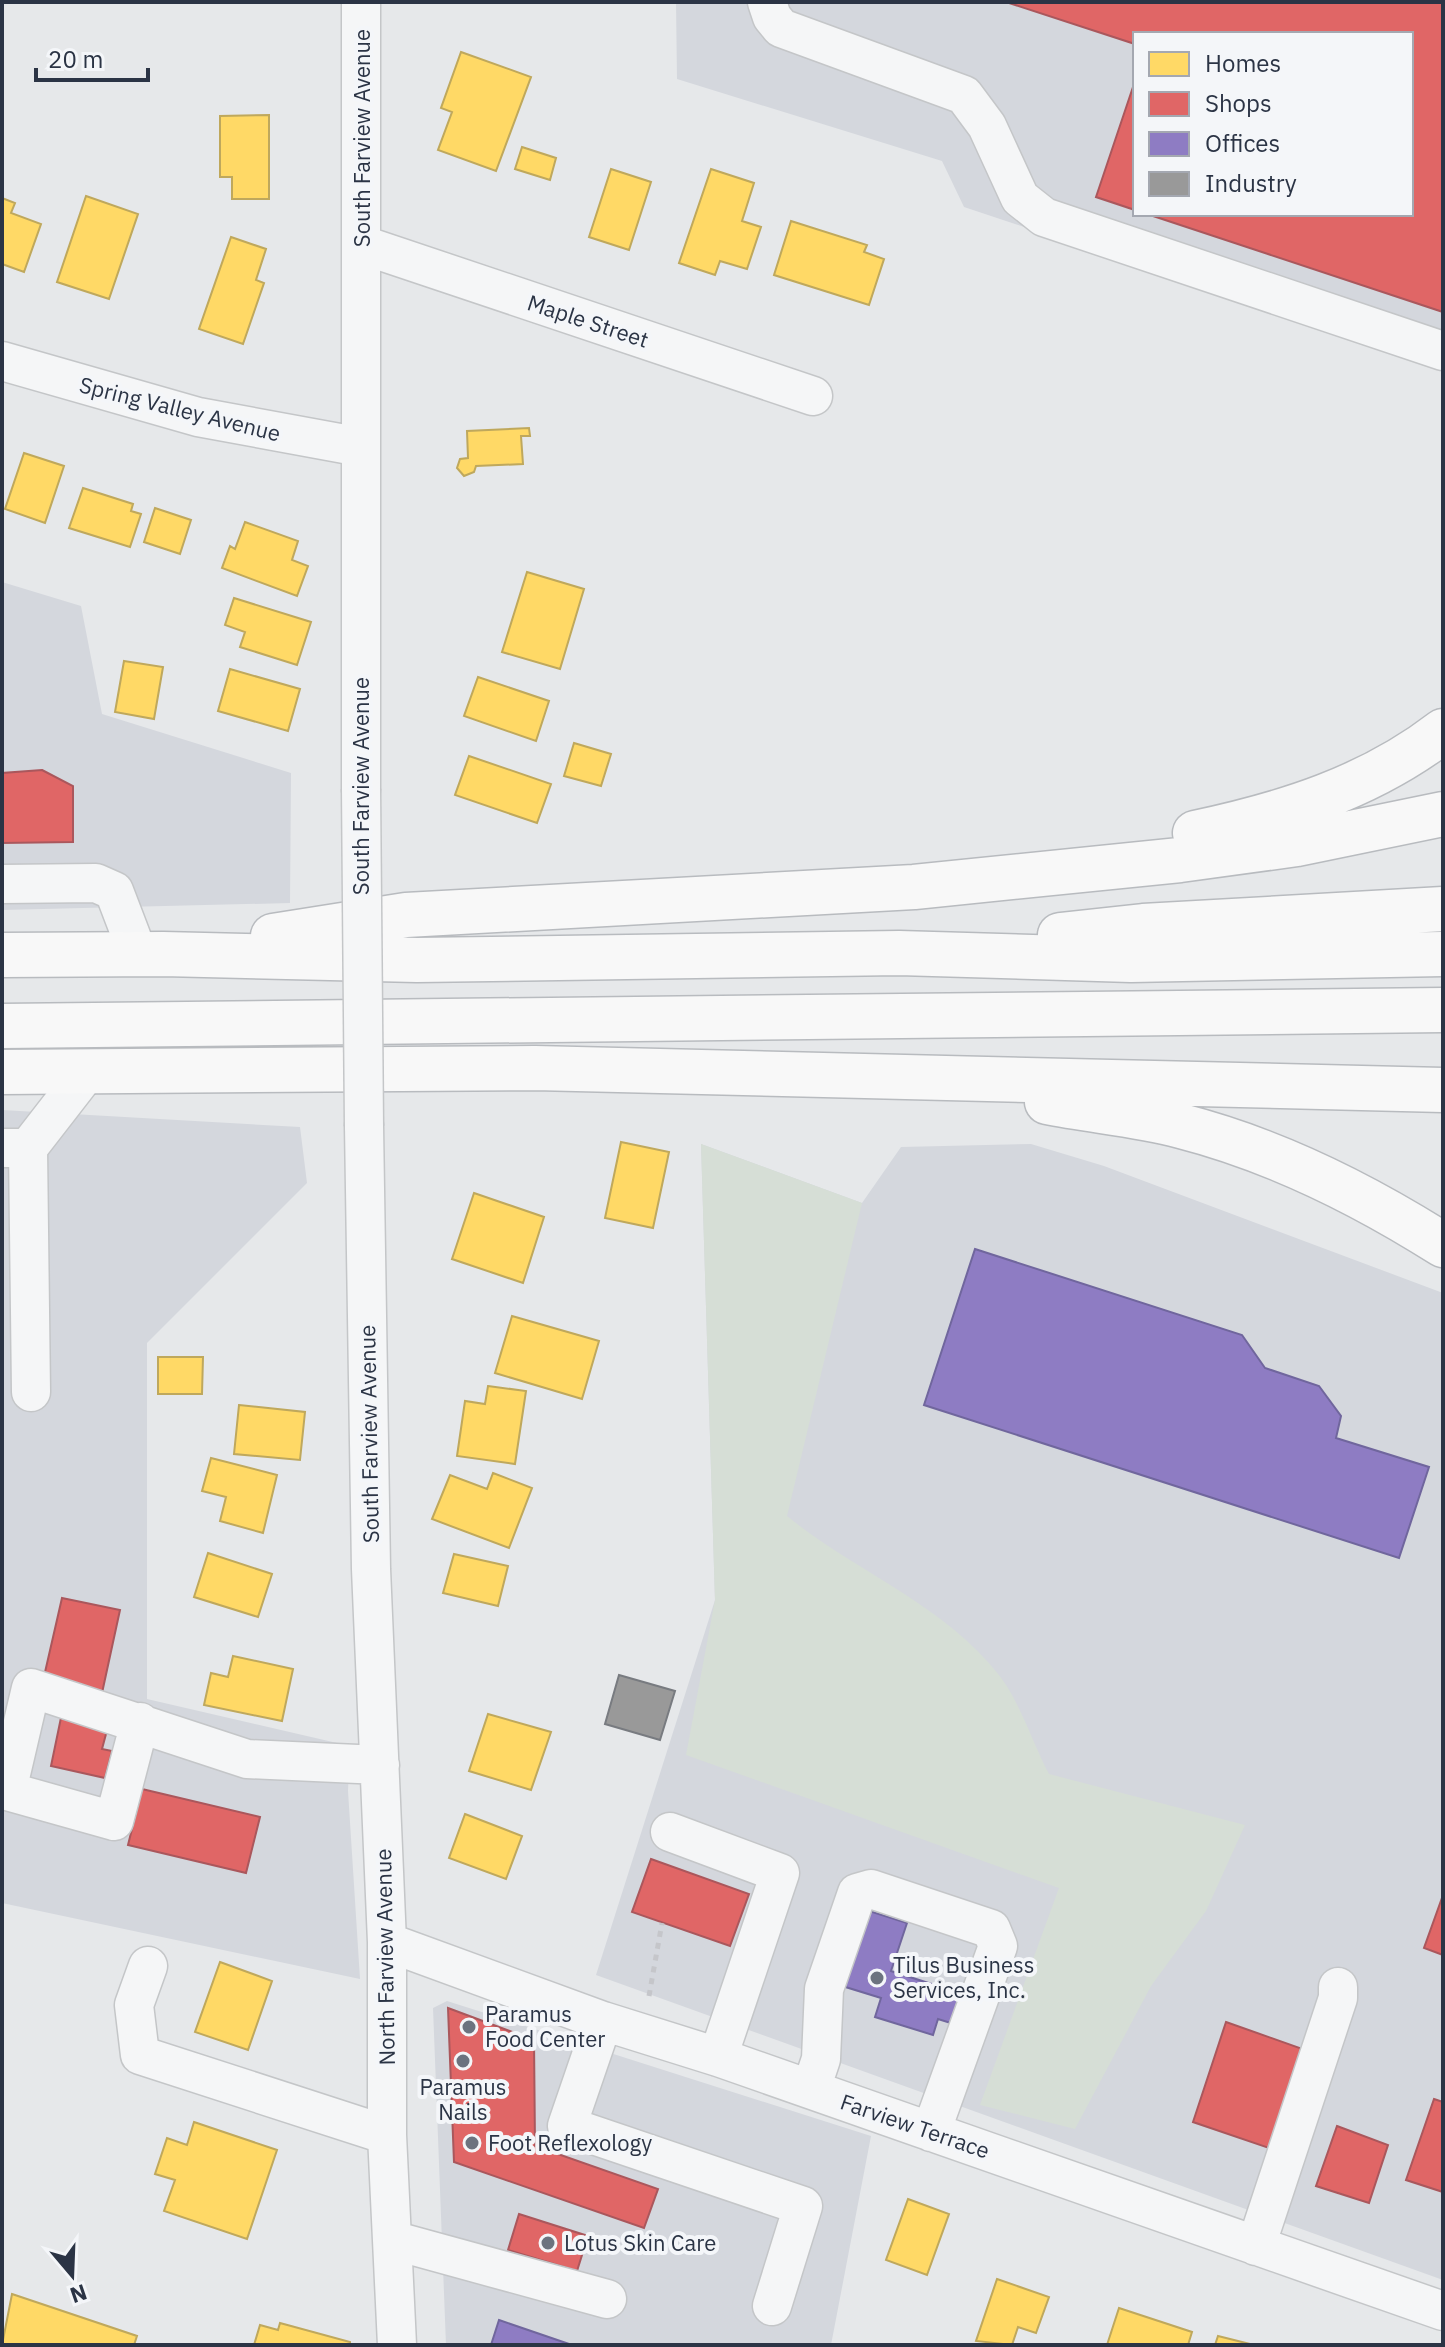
<svg xmlns="http://www.w3.org/2000/svg" width="1445" height="2347" viewBox="0 0 1445 2347" font-family="'IBM Plex Sans',sans-serif">
<style>
.built{fill:#d4d7dd;fill-rule:evenodd}
.green{fill:#d6ded6}
.homes{fill:#ffd966;stroke:#bfa85c;stroke-width:2}
.shops{fill:#e06666;stroke:#aa575c;stroke-width:2}
.offices{fill:#8e7cc3;stroke:#70669d;stroke-width:2}
.industry{fill:#999;stroke:#787b80;stroke-width:2}
.lines{fill:none;stroke-linecap:round;stroke-linejoin:round}
.minor-casing{stroke:#c4c6c8;stroke-width:41}
.highway-casing{stroke:#b8bbbf;stroke-width:47}
.path{stroke:#c5c6ca;stroke-width:5;stroke-dasharray:6 6;stroke-linecap:butt}
.minor{stroke:#f5f6f7;stroke-width:38}
.highway{stroke:#f8f8f8;stroke-width:44}
.minor-bridge-casing{stroke:#c4c6c8;stroke-width:41;stroke-linecap:butt}
.minor-bridge{stroke:#f5f6f7;stroke-width:38}
.poi-dot{fill:#6c737f;stroke:#f4f6f9;stroke-width:3}
.labels{text-anchor:middle;stroke-width:8;stroke-linejoin:round;paint-order:stroke}
.street-label{font-size:22px;fill:#2b3445;stroke:#f4f6f9}
.poi-label{font-size:22px;fill:#2b3445;stroke:#f4f6f9;text-anchor:start}
</style>
<rect width="100%" height="100%" fill="#e6e8ea"/>
<path class="built" d="M676,2H1443V367L964,207L942,161L677,79ZM1135,34H1411V214H1135Z
M2,582L81,606L102,714L291,773L290,903L2,910Z
M2,1110L300,1127L307,1183L147,1343V1699L350,1746L348,1791L360,1979L2,1903Z
M701,1144L862,1203L901,1147L1031,1144L1104,1166L1443,1293V2280L596,1975L715,1600Z
M447,2001L871,2136L831,2345H446L433,2008Z"/>
<path class="green" d="M701,1144L862,1203L787,1516C856,1572 943,1604 999,1675C1019,1700 1033,1744 1049,1774L1245,1825L1206,1911L1151,1986L1075,2129L980,2105L1059,1888L686,1755L715,1600Z"/>
<path class="homes" d="M461,52L531,77L496,171L438,150L452,112L441,108Z
M269,115V199H232V177H220V116Z
M522,147L556,158L550,180L515,169Z
M611,169L651,182L629,250L589,237Z
M711,169L754,183L742,221L761,227L747,269L720,261L715,275L679,263Z
M86,196L138,214L109,299L57,282Z
M2,198L15,203L11,213L41,224L24,272L2,264Z
M791,221L867,245L864,252L884,259L869,305L774,275Z
M231,237L266,249L256,280L264,283L243,344L199,329Z
M529,428L530,436H521L523,464L476,466L474,472L464,476L457,468L460,459L468,458L467,431Z
M24,453L64,466L45,523L5,509Z
M83,488L133,504L131,511L141,514L130,547L69,528Z
M155,508L191,520L180,554L144,542Z
M245,522L298,541L292,560L308,566L297,596L222,568L230,546L235,549Z
M527,572L584,589L560,669L502,652Z
M234,598L311,622L297,665L240,647L245,632L225,625Z
M124,661L163,667L154,719L115,712Z
M230,669L300,689L288,731L218,711Z
M478,677L549,701L536,741L464,716Z
M574,743L611,754L601,786L564,776Z
M469,756L551,784L537,823L455,795Z
M621,1142L669,1152L653,1228L605,1218Z
M474,1193L544,1217L523,1283L452,1259Z
M512,1316L599,1341L582,1399L495,1373Z
M158,1357H203L202,1394H158Z
M488,1386L526,1391L515,1464L457,1456L465,1401L485,1404Z
M239,1405L305,1412L300,1460L234,1454Z
M211,1458L277,1475L263,1533L220,1521L226,1497L202,1491Z
M493,1473L532,1488L509,1548L432,1519L450,1475L487,1489Z
M208,1553L272,1574L258,1617L194,1597Z
M454,1554L508,1566L498,1606L443,1593Z
M233,1656L293,1669L282,1721L204,1705L211,1673L228,1677Z
M488,1714L551,1732L531,1790L469,1771Z
M465,1814L522,1836L506,1879L449,1858Z
M220,1962L272,1981L248,2050L195,2032Z
M194,2122L277,2150L247,2239L164,2211L175,2180L155,2174L167,2138L187,2145Z
M908,2199L949,2214L927,2275L886,2260Z
M997,2279L1049,2297L1036,2333L1018,2327L1012,2345L976,2341Z
M12,2294L137,2336L134,2345H2Z
M1119,2308L1192,2332L1188,2345H1107Z
M280,2323L350,2342V2345H254L260,2325L278,2330Z
M1218,2336L1254,2345H1215Z"/>
<path class="shops" d="M1006,2H1443V312L1147,214H1411V34H1135V44Z
M1135,81V210L1096,197Z
M42,770L73,786V842L2,843V773Z
M62,1598L120,1610L102,1693L43,1681Z
M63,1708L110,1719L102,1749L112,1751L105,1778L51,1766Z
M142,1789L260,1817L246,1873L128,1845Z
M651,1859L749,1894L730,1946L632,1912Z
M1443,1895V1955L1424,1948Z
M448,2008L534,2040L535,2146L658,2189L644,2228L454,2162Z
M1226,2022L1311,2052L1275,2150L1193,2122Z
M1434,2099L1443,2102V2192L1406,2180Z
M1337,2126L1388,2145L1369,2203L1316,2186Z
M519,2214L588,2236L577,2271L508,2250Z"/>
<path class="offices" d="M975,1249L1242,1335L1265,1368L1319,1386L1341,1416L1336,1438L1429,1467L1399,1558L924,1405Z
M863,1909L907,1923L891,1971L966,1995L957,2025L938,2019L933,2035L875,2017L881,1998L839,1985Z
M499,2320L572,2345H491Z"/>
<path class="industry" d="M619,1675L675,1691L660,1740L605,1724Z"/>
<g class="lines">
<defs>
<path id="minor" d="M361,2V789
M767,2L772,17L781,28L964,95L987,126L1020,198L1044,217L1443,351
M363,245L813,396
M2,361L198,417L361,447
M2,884L96,883L114,891L138,954
M364,1126L371,1569L387,1942V2135L397,2345
M5,1148H28L87,1072
M28,1148L31,1392
M140,1722L114,1821L7,1791L31,1688L247,1759L380,1765
M670,1832L780,1873L718,2057
M387,1942L603,2021L718,2057L1443,2311
M148,1966L134,2005L140,2055L387,2135
M603,2021L567,2126L803,2206L772,2306
M811,2089L821,2059L824,1989L857,1893L871,1889L991,1929L998,1946L931,2132
M392,2240L607,2299
M1256,2246L1338,1998V1987"/>
<path id="highway" d="M1195,833C1284,814 1369,788 1443,731
M1060,935L1143,926L1443,909
M273,936L406,915L914,887L1180,860L1297,844L1443,814
M2,955L163,954L417,960L899,953L1131,960L1443,954
M2,1026L1443,1010
M2,1072L535,1068L1443,1090
M1047,1102C1091,1111 1137,1114 1181,1126C1275,1150 1361,1193 1443,1245"/>
</defs>
<use href="#minor" class="minor-casing"/>
<use href="#highway" class="highway-casing"/>
<path class="path" d="M649,1996L662,1923"/>
<use href="#minor" class="minor"/>
<use href="#highway" class="highway"/>
<defs>
<path id="minor-bridge" d="M361,789L364,1126"/>
</defs>
<use href="#minor-bridge" class="minor-bridge-casing"/>
<use href="#minor-bridge" class="minor-bridge"/>
</g>
<g class="poi-dot">
<circle cx="877" cy="1978" r="8"/>
<circle cx="469" cy="2027" r="8"/>
<circle cx="463" cy="2061" r="8"/>
<circle cx="472" cy="2143" r="8"/>
<circle cx="548" cy="2243" r="8"/>
</g>
<g class="labels">
<g class="street-label">
<text transform="translate(362 138) rotate(-90)" y="8">South Farview Avenue</text>
<text transform="translate(588 321) rotate(18)" y="8">Maple Street</text>
<text transform="translate(180 409) rotate(14)" y="8">Spring Valley Avenue</text>
<text transform="translate(361 786) rotate(-90)" y="8">South Farview Avenue</text>
<text transform="translate(369 1434) rotate(-91)" y="8">South Farview Avenue</text>
<text transform="translate(385 1957) rotate(-91)" y="8">North Farview Avenue</text>
<text transform="translate(915 2126) rotate(19)" y="8">Farview Terrace</text>
</g>
<g class="poi-label">
<text x="893" y="1973">Tilus Business<tspan x="893" dy="25">Services, Inc.</tspan></text>
<text x="485" y="2022">Paramus<tspan x="485" dy="25">Food Center</tspan></text>
<text x="463" y="2095" text-anchor="middle">Paramus<tspan x="463" dy="25">Nails</tspan></text>
<text x="488" y="2151">Foot Reflexology</text>
<text x="564" y="2251">Lotus Skin Care</text>
</g>
</g>
<rect width="1445" height="2347" fill="none" stroke="#2b3445" stroke-width="8"/>
<rect x="1133" y="32" width="280" height="184" fill="#f4f6f9" stroke="#a4a8b1" stroke-width="2"/>
<rect x="1149" y="52" width="40" height="24" fill="#ffd966" stroke="#a4a8b1" stroke-width="2"/>
<text x="1205" y="72" font-size="24" fill="#2b3445">Homes</text>
<rect x="1149" y="92" width="40" height="24" fill="#e06666" stroke="#a4a8b1" stroke-width="2"/>
<text x="1205" y="112" font-size="24" fill="#2b3445">Shops</text>
<rect x="1149" y="132" width="40" height="24" fill="#8e7cc3" stroke="#a4a8b1" stroke-width="2"/>
<text x="1205" y="152" font-size="24" fill="#2b3445">Offices</text>
<rect x="1149" y="172" width="40" height="24" fill="#999999" stroke="#a4a8b1" stroke-width="2"/>
<text x="1205" y="192" font-size="24" fill="#2b3445">Industry</text>
<g transform="translate(72 2275) rotate(161)" stroke="#f4f6f9" stroke-width="6" paint-order="stroke">
<path d="M0-6L14 30L0 20L-14 30Z" fill="#2b3445"/>
<text y="-12" font-size="22" font-weight="bold" text-anchor="middle" fill="#2b3445">N</text>
</g>
<path d="M36 68v12h112v-12" fill="none" stroke="#2b3445" stroke-width="4"/>
<text x="48" y="68" font-size="24" fill="#2b3445" stroke="#f4f6f9" stroke-width="6" paint-order="stroke">20 m</text>
</svg>
